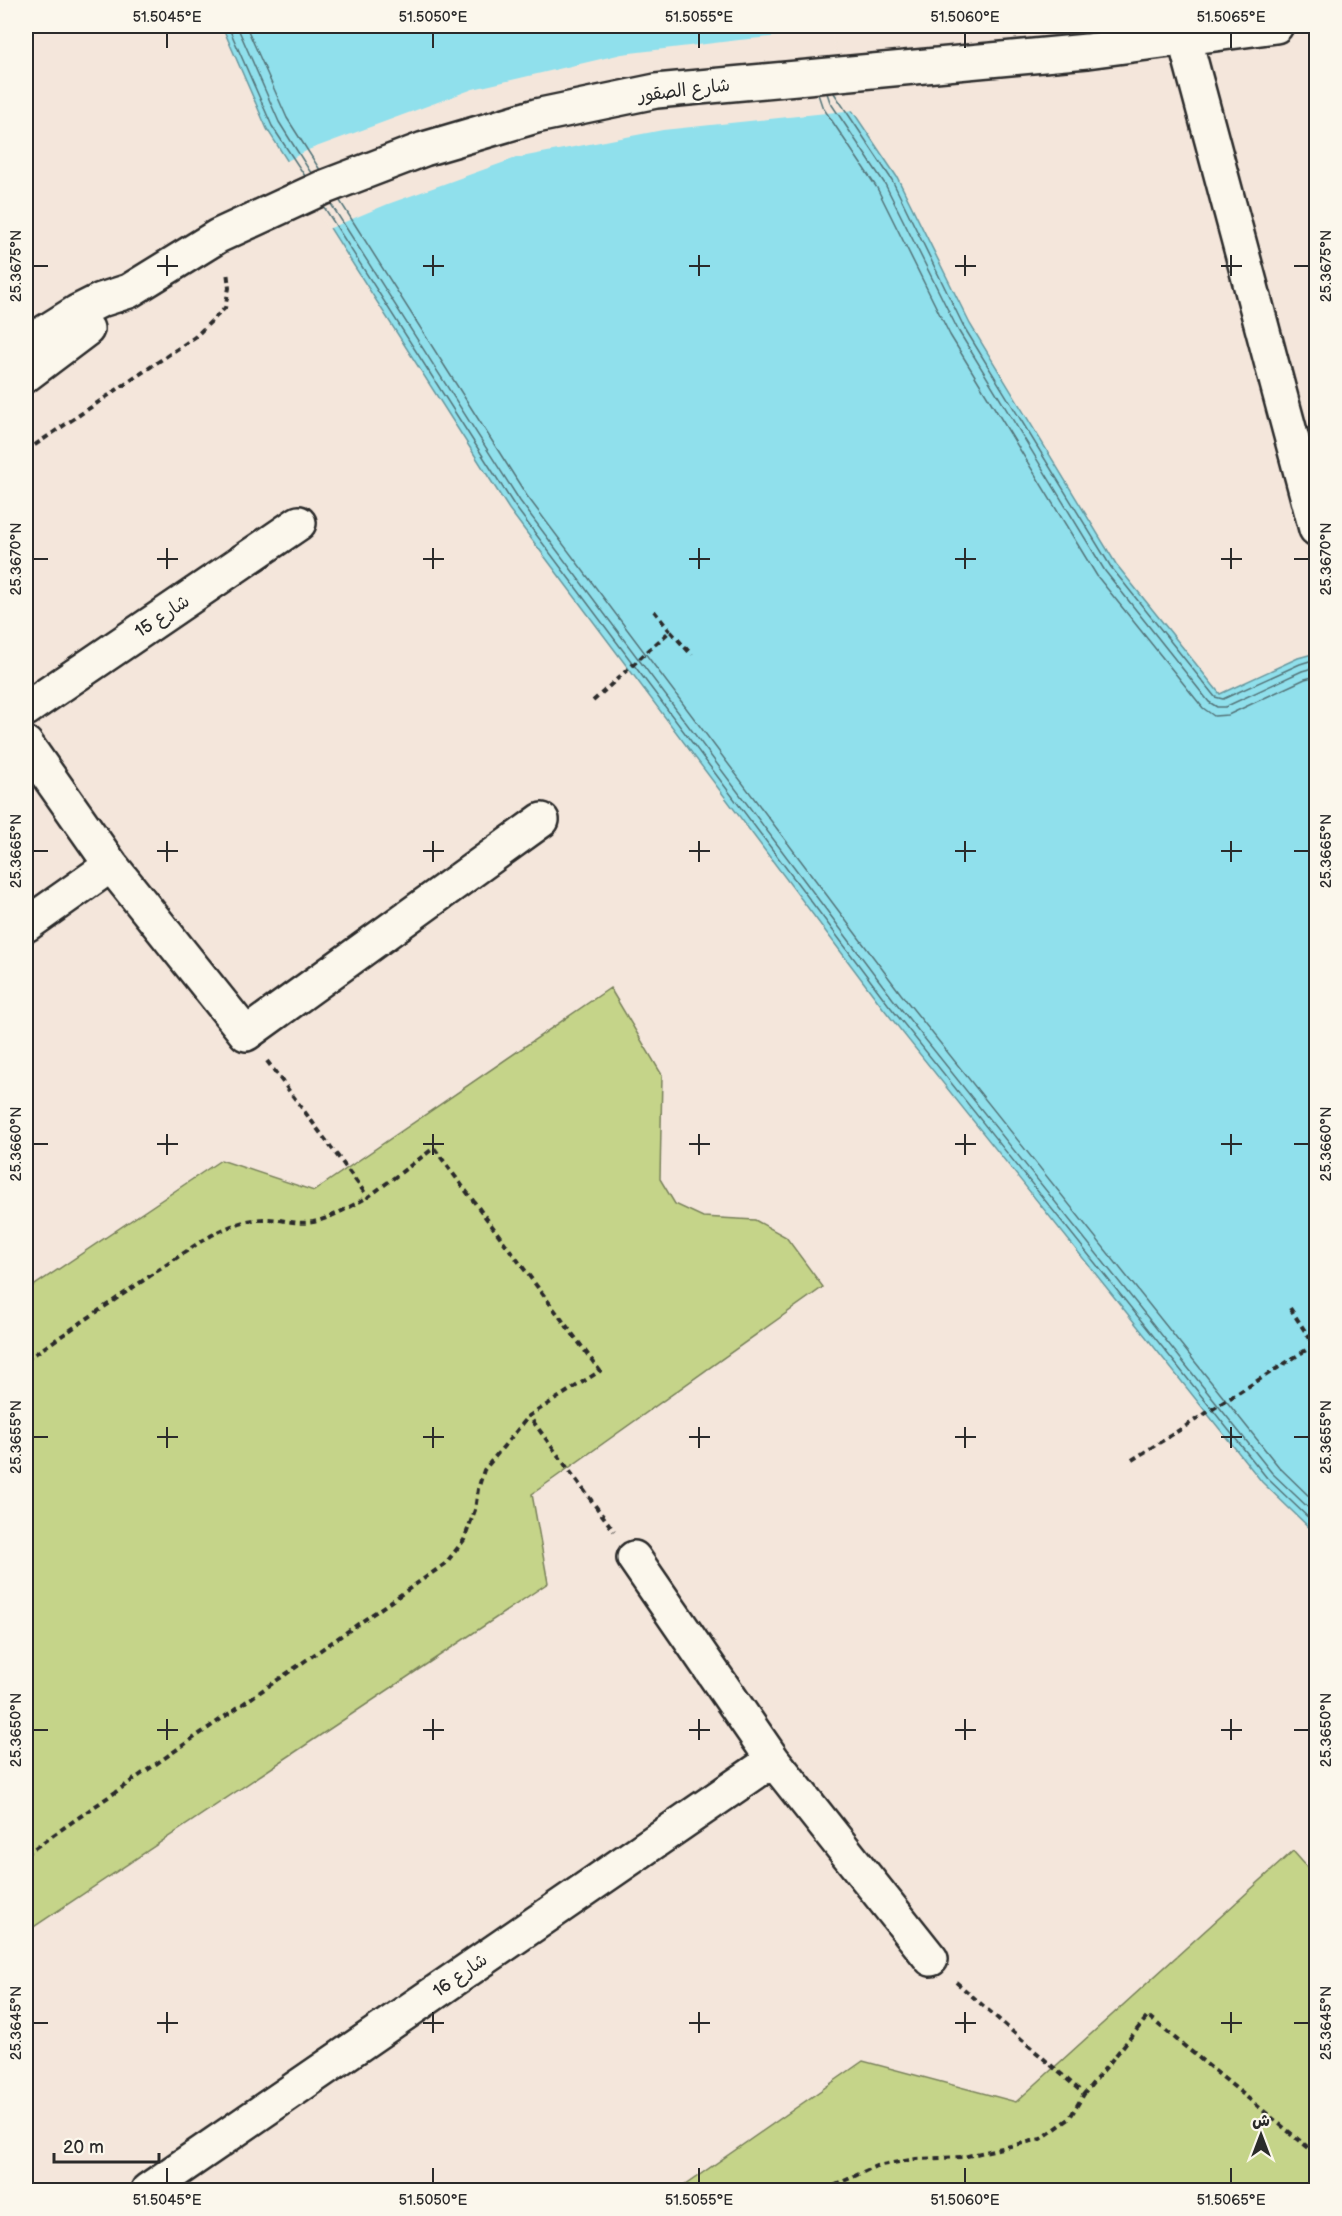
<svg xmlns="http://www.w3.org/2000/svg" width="1342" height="2216" viewBox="0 0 1342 2216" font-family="'Balsamiq Sans','Playpen Sans Arabic',sans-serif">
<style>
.green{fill:#c5d489;stroke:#78805a;stroke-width:1.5}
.water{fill:#90e0ec;stroke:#68989f;stroke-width:1.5}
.pier{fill:#f4e6db}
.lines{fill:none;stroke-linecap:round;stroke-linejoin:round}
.shore{stroke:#537378;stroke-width:1.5}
.minor-casing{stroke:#2b2b2b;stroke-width:38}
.path{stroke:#2b2b2b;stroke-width:4;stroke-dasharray:6 4.5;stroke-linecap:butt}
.minor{stroke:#fbf7ec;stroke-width:33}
.ticks{fill:none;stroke:#2b2b2b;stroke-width:2}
.labels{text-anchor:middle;stroke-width:4.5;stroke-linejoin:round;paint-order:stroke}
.street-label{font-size:18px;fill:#2b2b2b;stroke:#fbf7ec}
.neatline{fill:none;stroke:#2b2b2b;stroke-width:2}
.ticks-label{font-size:15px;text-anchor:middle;fill:#2b2b2b}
</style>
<rect width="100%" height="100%" fill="#f4e6db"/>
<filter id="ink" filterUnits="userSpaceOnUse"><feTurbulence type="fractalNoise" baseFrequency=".0167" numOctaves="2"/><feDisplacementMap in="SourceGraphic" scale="12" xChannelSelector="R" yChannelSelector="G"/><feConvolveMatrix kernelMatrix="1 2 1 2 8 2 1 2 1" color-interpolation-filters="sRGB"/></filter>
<g filter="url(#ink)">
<path class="green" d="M610,988L662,1075L660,1179L675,1204L703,1217L755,1220L786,1237L823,1287L532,1494L548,1583L26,1932V1291L221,1160L314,1191Z
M1293,1851L1316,1877V2190H678L863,2061L1016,2102Z"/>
<path class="water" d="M222,26H828L841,94L897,177L970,324L1116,564L1220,694L1298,658L1316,653V1534L1262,1482L883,1008L509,509L267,129Z"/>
<path class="pier" d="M832,31L844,93L855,110L663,130L516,158L388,204L328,229L285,162L308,150L473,89L622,54L739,40Z"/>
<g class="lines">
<path class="shore" d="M228,26L272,126L305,176
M237,26L279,122L311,173
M246,26L287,118L320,170
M827,93L830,102L885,184L958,330L1105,571L1209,702L1217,707H1225L1302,671L1316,667
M834,93L892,180L964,327L1111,567L1215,697L1223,699L1300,664L1316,659
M818,94L822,106L877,188L950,335L1097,576L1203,708L1214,716L1228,715L1305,679L1316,676
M340,201L527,496L901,994L1279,1467L1316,1503
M331,204L520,501L893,999L1272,1473L1316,1515
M324,207L514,505L888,1004L1267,1478L1316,1525"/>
<defs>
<path id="minor" d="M1185,40L1316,529
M26,344L77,312L101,300L129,291L218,236L322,188L424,149L536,116L656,91L1087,51L1276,26
M26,375L87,329
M26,709L299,523
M26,744L111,865L246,1034L542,820
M26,925L111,865
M634,1558L773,1760L931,1959
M148,2190L773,1760"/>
</defs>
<use href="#minor" class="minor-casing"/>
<path class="path" d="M26,451L195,337L225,308L229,288L227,271
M654,611L670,631
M593,701L670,631L692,655
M267,1061L368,1197L434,1148L600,1371L529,1416L614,1531
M1290,1308L1314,1345
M26,1360L200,1242C221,1230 241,1219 266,1219C282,1219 297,1225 313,1222C332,1218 351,1206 368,1197
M1132,1460L1314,1345L1316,1349
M26,1854L445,1564L464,1540L475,1510L478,1489L484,1470L529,1416
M956,1982L1084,2094L1148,2016L1316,2154
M825,2190L876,2166L916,2159L963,2157L1041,2139L1069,2119L1084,2094"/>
<use href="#minor" class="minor"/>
</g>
</g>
<path class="ticks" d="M167,33V48M433,33V48M699,33V48M965,33V48M1231,33V48M167,255V276M433,255V276M699,255V276M965,255V276M1231,255V276M33,266H48M157,266H178M423,266H444M689,266H710M955,266H976M1221,266H1242M1294,266H1309M167,548V569M433,548V569M699,548V569M965,548V569M1231,548V569M33,559H48M157,559H178M423,559H444M689,559H710M955,559H976M1221,559H1242M1294,559H1309M167,841V862M433,841V862M699,841V862M965,841V862M1231,841V862M33,851H48M157,851H178M423,851H444M689,851H710M955,851H976M1221,851H1242M1294,851H1309M167,1134V1155M433,1134V1155M699,1134V1155M965,1134V1155M1231,1134V1155M33,1144H48M157,1144H178M423,1144H444M689,1144H710M955,1144H976M1221,1144H1242M1294,1144H1309M167,1427V1448M433,1427V1448M699,1427V1448M965,1427V1448M1231,1427V1448M33,1437H48M157,1437H178M423,1437H444M689,1437H710M955,1437H976M1221,1437H1242M1294,1437H1309M167,1719V1740M433,1719V1740M699,1719V1740M965,1719V1740M1231,1719V1740M33,1730H48M157,1730H178M423,1730H444M689,1730H710M955,1730H976M1221,1730H1242M1294,1730H1309M167,2012V2033M433,2012V2033M699,2012V2033M965,2012V2033M1231,2012V2033M33,2023H48M157,2023H178M423,2023H444M689,2023H710M955,2023H976M1221,2023H1242M1294,2023H1309M167,2168V2183M433,2168V2183M699,2168V2183M965,2168V2183M1231,2168V2183"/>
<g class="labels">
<g class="street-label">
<text transform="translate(684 90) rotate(-7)" y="6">شارع الصقور</text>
<text transform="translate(162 616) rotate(-34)" y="6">شارع 15</text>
<text transform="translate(460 1975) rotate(-35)" y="6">شارع 16</text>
</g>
</g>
<rect width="1342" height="2216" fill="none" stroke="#fbf7ec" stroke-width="66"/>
<g transform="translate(1261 2135)" stroke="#fbf7ec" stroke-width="4.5" paint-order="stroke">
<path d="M0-4.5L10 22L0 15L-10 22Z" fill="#2b2b2b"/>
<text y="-9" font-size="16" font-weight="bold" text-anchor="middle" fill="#2b2b2b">ش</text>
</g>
<path d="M54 2153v9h105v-9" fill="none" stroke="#2b2b2b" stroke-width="3"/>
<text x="63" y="2153" font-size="18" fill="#2b2b2b" stroke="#fbf7ec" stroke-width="4.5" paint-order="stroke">20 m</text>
<rect x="33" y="33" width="1276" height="2150" class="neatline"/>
<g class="ticks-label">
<text x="167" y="22">51.5045°E</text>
<text x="433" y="22">51.5050°E</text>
<text x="699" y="22">51.5055°E</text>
<text x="965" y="22">51.5060°E</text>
<text x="1231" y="22">51.5065°E</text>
<text transform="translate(16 266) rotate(-90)" y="5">25.3675°N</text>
<text transform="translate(1326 266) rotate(-90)" y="5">25.3675°N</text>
<text transform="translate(16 559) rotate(-90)" y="5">25.3670°N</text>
<text transform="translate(1326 559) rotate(-90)" y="5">25.3670°N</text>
<text transform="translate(16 851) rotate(-90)" y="5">25.3665°N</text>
<text transform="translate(1326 851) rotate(-90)" y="5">25.3665°N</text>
<text transform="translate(16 1144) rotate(-90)" y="5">25.3660°N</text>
<text transform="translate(1326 1144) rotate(-90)" y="5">25.3660°N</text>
<text transform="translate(16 1437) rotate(-90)" y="5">25.3655°N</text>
<text transform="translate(1326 1437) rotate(-90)" y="5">25.3655°N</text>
<text transform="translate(16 1730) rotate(-90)" y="5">25.3650°N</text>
<text transform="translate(1326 1730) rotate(-90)" y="5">25.3650°N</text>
<text transform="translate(16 2023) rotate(-90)" y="5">25.3645°N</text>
<text transform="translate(1326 2023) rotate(-90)" y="5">25.3645°N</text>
<text x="167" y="2205">51.5045°E</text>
<text x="433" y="2205">51.5050°E</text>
<text x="699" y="2205">51.5055°E</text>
<text x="965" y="2205">51.5060°E</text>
<text x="1231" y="2205">51.5065°E</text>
</g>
</svg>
